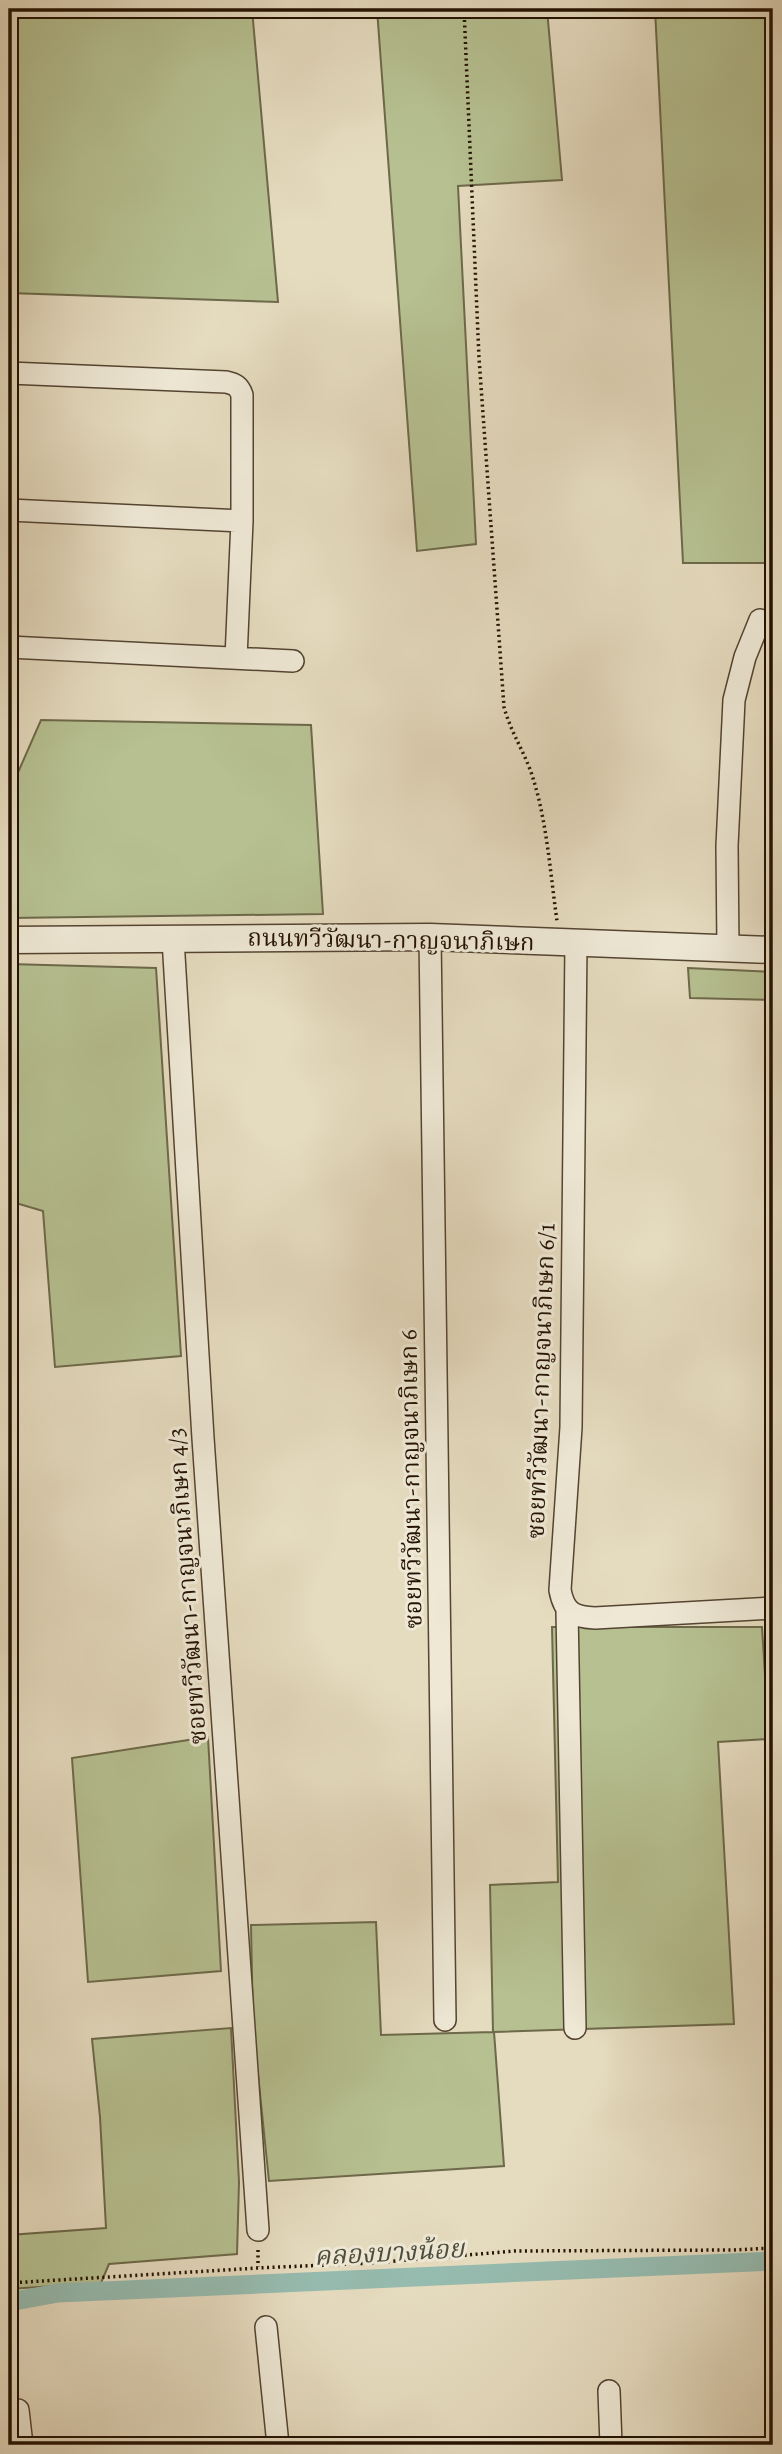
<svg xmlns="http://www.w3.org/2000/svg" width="782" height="2454" viewBox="0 0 782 2454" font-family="Alegreya,'Noto Serif Thai',serif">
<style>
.green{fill:#b6c091;stroke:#6d694a;stroke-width:2}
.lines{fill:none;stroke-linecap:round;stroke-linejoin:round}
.canal{stroke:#96bbaf;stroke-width:19}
.minor-casing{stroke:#544431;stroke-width:24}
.tertiary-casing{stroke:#544431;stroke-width:29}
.path{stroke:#241202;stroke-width:3.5;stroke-dasharray:2 3.5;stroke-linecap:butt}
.minor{stroke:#eee8d5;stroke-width:21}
.tertiary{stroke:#eee8d5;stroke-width:26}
.labels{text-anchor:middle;stroke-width:6;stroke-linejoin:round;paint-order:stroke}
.street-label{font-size:24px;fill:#241202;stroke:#eee8d5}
.water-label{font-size:26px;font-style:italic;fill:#4c4d3f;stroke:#eee8d5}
</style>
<rect width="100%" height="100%" fill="#e5dbbf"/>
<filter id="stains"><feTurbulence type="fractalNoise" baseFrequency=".00286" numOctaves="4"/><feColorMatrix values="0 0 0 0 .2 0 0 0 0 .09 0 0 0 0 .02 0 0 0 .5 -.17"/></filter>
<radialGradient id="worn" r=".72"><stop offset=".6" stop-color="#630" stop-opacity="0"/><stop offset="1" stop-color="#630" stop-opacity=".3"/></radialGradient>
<path class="green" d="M9,9H252L278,302L9,293Z
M377,9H547L562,180L458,186L476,544L417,551Z
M655,9H773V563H683Z
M41,720L311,725L323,914L9,918V793Z
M9,964L156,968L181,1356L55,1367L43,1211L9,1201Z
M688,968L773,972V1000L690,998Z
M552,1627H762L769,1739L718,1742L734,2024L494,2032L504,2166L269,2181L253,2026L251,1925L376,1922L381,2035L493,2032L490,1885L558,1882Z
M208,1737L221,1971L88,1982L72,1758Z
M231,2028L239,2182L237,2254L109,2264L101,2283L9,2289V2235L106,2228L100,2117L92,2039Z"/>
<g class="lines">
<path class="canal" d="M9,2302L58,2293L773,2261"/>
<defs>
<path id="minor" d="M9,373L226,382C235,384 239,386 242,395V521L236,658
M9,510L242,521
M9,647L293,661
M430,937L445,2020
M173,939L203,1438L258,2230
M576,943L571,1427L560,1590C564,1612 573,1617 595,1618L773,1608
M728,949L727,846L734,700L745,657L760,620
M567,1611L575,2028
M266,2327L278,2445
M609,2391L611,2445
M18,2410L22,2445"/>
<path id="tertiary" d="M9,940L430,937L773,950"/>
</defs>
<use href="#minor" class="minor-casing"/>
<use href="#tertiary" class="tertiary-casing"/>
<path class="path" d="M464,9L479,358L504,707C510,730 523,750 531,772C547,819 550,872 557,921
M258,2250V2267
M9,2283L258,2268L371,2263L515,2251L733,2250L773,2248"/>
<use href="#minor" class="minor"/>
<use href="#tertiary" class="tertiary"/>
</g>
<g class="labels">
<g class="street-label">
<text transform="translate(391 940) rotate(1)" y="8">ถนนทวีวัฒนา-กาญจนาภิเษก</text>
<text transform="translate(541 1381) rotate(-88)" y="8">ซอยทวีวัฒนา-กาญจนาภิเษก 6/1</text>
<text transform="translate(411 1479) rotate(-91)" y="8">ซอยทวีวัฒนา-กาญจนาภิเษก 6</text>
<text transform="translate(187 1586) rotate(-94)" y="8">ซอยทวีวัฒนา-กาญจนาภิเษก 4/3</text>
</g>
<g class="water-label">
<text transform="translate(389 2252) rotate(-3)" y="9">คลองบางน้อย</text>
</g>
</g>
<rect width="782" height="2454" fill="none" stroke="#e5dbbf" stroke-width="35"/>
<rect x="10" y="10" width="761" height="2433" fill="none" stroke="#241202" stroke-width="3.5"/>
<rect x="18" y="18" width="747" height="2419" fill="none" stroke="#241202" stroke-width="2"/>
<rect width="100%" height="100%" filter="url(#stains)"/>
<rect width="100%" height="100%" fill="url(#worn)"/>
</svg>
